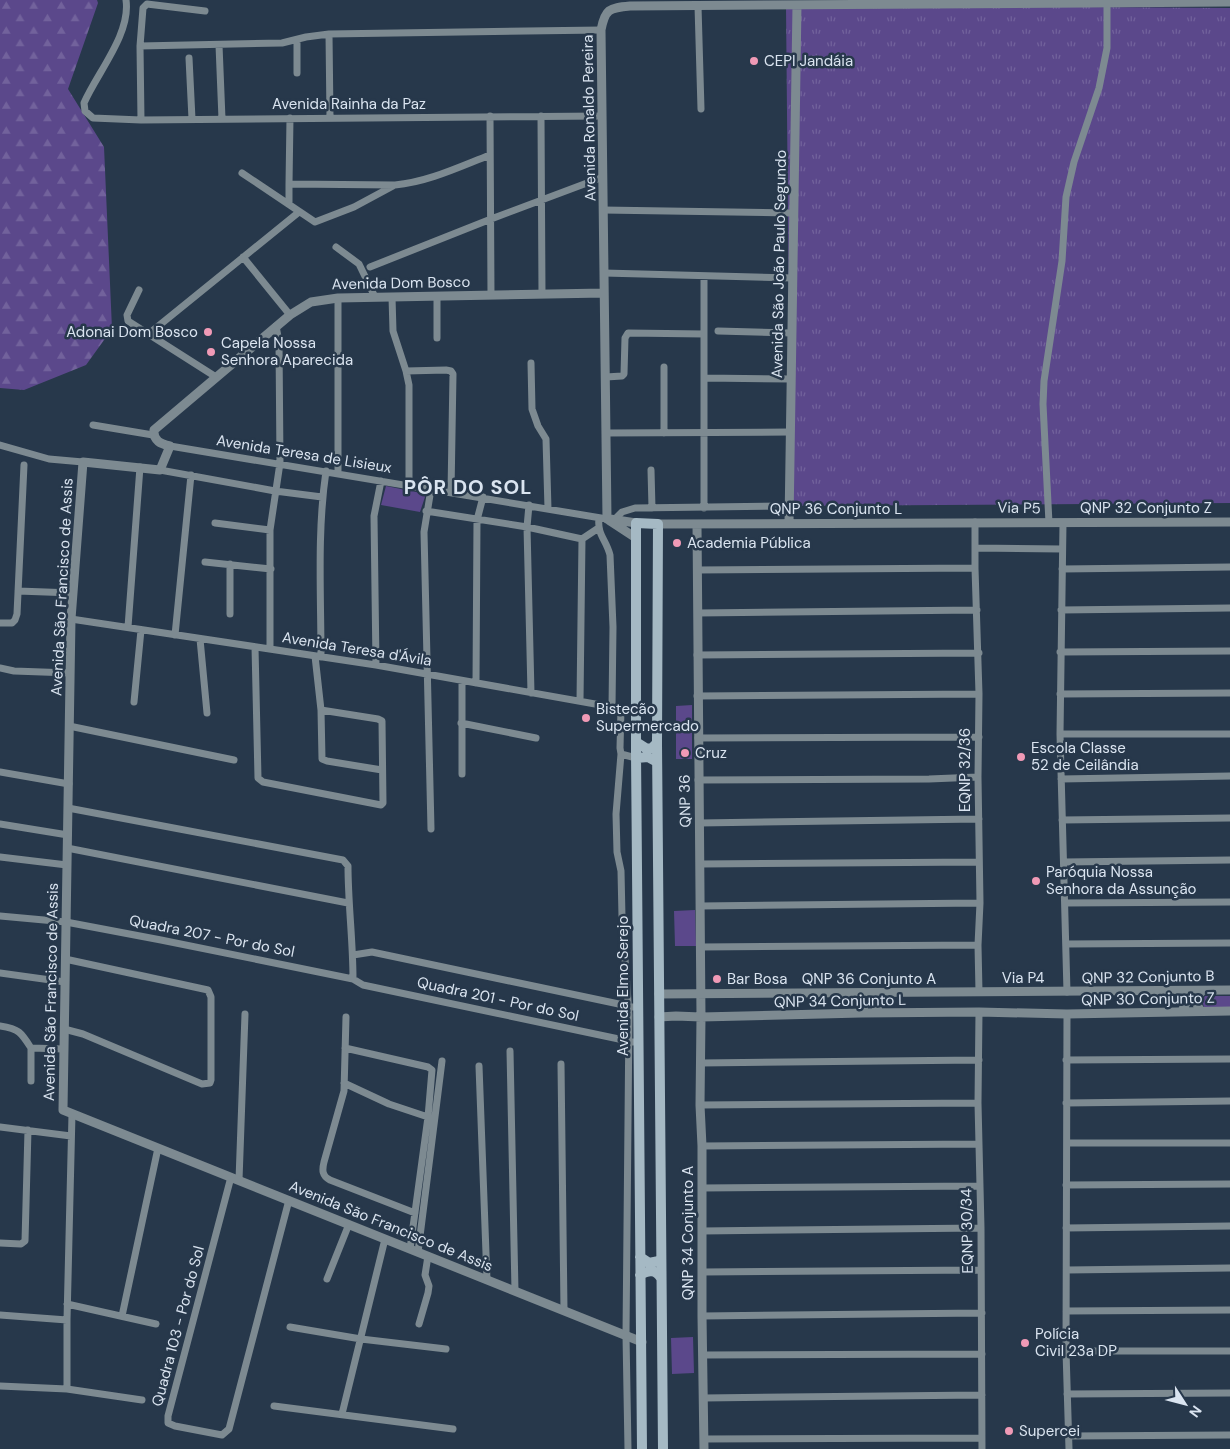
<svg xmlns="http://www.w3.org/2000/svg" width="1230" height="1449" viewBox="0 0 1230 1449" font-family="'DM Sans',sans-serif">
<style>
.grass{fill:url(#grass-tufts)}
.forest{fill:url(#forest-firs)}
.park{fill:#5b488b}
.lines{fill:none;stroke-linecap:round;stroke-linejoin:round}
.minor{stroke:#7d8a91;stroke-width:7}
.tertiary{stroke:#7d8a91;stroke-width:9}
.secondary{stroke:#a5b9c4;stroke-width:10}
.poi-dot{fill:#f09ab6;stroke:#27384b;stroke-width:2}
.labels{text-anchor:middle;stroke-width:5;stroke-linejoin:round;paint-order:stroke}
.poi-label{font-size:15px;fill:#dae4f0;stroke:#27384b;text-anchor:start}
.street-label{font-size:15px;fill:#dae4f0;stroke:#27384b}
.district-label{font-size:20px;font-weight:bold;letter-spacing:1px;fill:#dae4f0;stroke:#27384b}
</style>
<defs>
<pattern id="grass-tufts" width="24" height="20" patternUnits="userSpaceOnUse" patternTransform="scale(1.25)"><rect width="24" height="20" fill="#5b488b"/><path d="M3 7l-1-3M5 7V3M7 7l1-3M15 17l-1-3M17 17v-4M19 17l1-3" fill="none" stroke="#72629c"/></pattern>
<pattern id="forest-firs" width="22" height="20" patternUnits="userSpaceOnUse" patternTransform="scale(1.25)"><rect width="22" height="20" fill="#5b488b"/><path d="M5 1l3.5 6h-7zM16 11l3.5 6h-7z" fill="#72629c"/></pattern>
</defs>
<rect width="100%" height="100%" fill="#27384b"/>
<path class="grass" d="M786,5L1230,8V503L789,506L790,432Z"/>
<path class="forest" d="M0,0H97L98,3L68,89L104,147L112,329L86,365L24,390L0,388Z"/>
<path class="park" d="M386,486L426,494L420,512L381,505Z
M692,705V759H676V706Z
M695,910L696,946H675L674,911Z
M1205,996H1230V1008L1204,1007L1202,1001Z
M693,1337L694,1373L672,1374L671,1338Z"/>
<g class="lines">
<path class="minor" d="M126,0C131,34 97,73 84,103L85,111L93,118L141,120L602,116
M698,6L701,109
M329,34L330,118
M297,40V73
M219,45L222,119
M140,46L282,43L306,37L329,34L601,30
M189,58L192,119
M490,116L491,295
M541,116L542,294
M141,120L140,46L143,8L147,4L205,11
M242,173L315,222L354,207L393,186
M289,184L290,118
M289,204V184L395,185C428,182 459,167 490,155
M603,210L794,213
M336,247L359,264L375,297
M243,257L290,315
M370,267L491,219L603,177
M604,273L793,278
M139,290L127,315L128,321L216,377
M437,296V338
M392,297L393,331L406,371L409,385V485
M338,298V474
M718,331L792,333
M151,332L299,212
M531,363L532,409L538,426L546,439L548,509
M406,371L446,370L451,371L453,374L451,492
M606,377L622,376L624,374L625,338L628,333L704,334
M704,378L791,379
M93,425L153,435
M606,433L790,432
M664,433V367
M0,445L49,459L83,462
M170,446L607,519
M160,470L275,491L322,497
M651,470L652,508
M529,505L527,527L531,693
M704,508V276
M426,511L527,527L582,539L597,529
M599,518C597,535 606,539 610,555L613,627L612,707
M614,520L622,512L635,508L789,506
M975,522V568L979,694L978,777L980,903L978,945L979,992
M215,523L270,530
M1049,523L1043,404L1044,381L1062,261L1066,197L1074,162L1099,88L1107,48V0
M1063,523L1060,734L1067,992
M975,548L1062,549
M205,562L271,569
M230,564V614
M1062,569L1230,567
M697,570L975,568
M18,591L73,593
M1061,610L1230,608
M698,613L977,610
M71,619L376,665L612,707L637,710
M0,623H12L15,620L17,614L24,465
M128,627L140,467
M175,635L191,475
M200,639L207,713
M255,647L258,778L263,782L381,805L383,803L382,721L378,719L321,710
M270,649V530L280,463L279,342L276,326
M1060,652L1230,651
M697,655L979,653
M315,656L321,710L322,759L327,761L382,770
M321,657C321,595 317,532 326,471
M376,665L374,516L381,481
M0,668L14,671L70,673
M462,681V774
M476,683L477,520L483,497
M1060,694L1230,693
M697,696L979,694
M580,701L582,539
M134,702L141,630
M621,709L620,748L621,754L616,814L617,852L621,871L622,917L629,1015L626,1335L628,1449
M461,723L536,738
M69,726L234,760
M1060,734H1230
M698,738L979,737
M621,754L636,758
M0,772L69,784
M1061,779L1230,776
M698,780L929,779L978,777
M68,808L343,860L348,866C348,903 353,941 353,979
M1062,820L1230,818
M699,823L979,819
M0,824L68,835
M431,829L424,532L431,489
M67,848L348,903
M0,857L67,865
M1064,862L1230,860
M700,864L979,862
M1065,903L1230,902
M700,906L980,903
M0,916L66,922L161,940L353,979L363,985L633,1042
M1066,944L1230,943
M700,947L978,945
M353,955L372,952L633,1007
M0,973L65,982
M979,1012L978,1103L981,1228L982,1449
M1067,1014L1066,1351L1069,1449
M346,1017L344,1091L324,1162C322,1170 322,1176 330,1180L415,1213
M0,1026C19,1029 21,1032 31,1048L64,1049
M64,1029L83,1034L202,1084L210,1083L211,1080V997L208,990L65,959
M31,1048V1081
M345,1048L428,1067L432,1070L428,1117L410,1249
M510,1051L515,1291
M1066,1060L1230,1059
M700,1063L979,1060
M561,1064L564,1310
M479,1066L487,1280
M344,1083L389,1104L428,1117
M1066,1103L1230,1101
M700,1105L978,1103
M0,1127L71,1136
M1067,1143H1230
M702,1146L979,1144
M231,1177L168,1416V1423L175,1426L222,1435L229,1429L289,1200
M239,1180L245,1014
M1066,1185L1230,1184
M702,1188L980,1186
M1066,1228L1230,1226
M702,1231L981,1228
M0,1243L21,1244L25,1241L28,1130
M418,1252L442,1061
M1067,1270L1230,1268
M703,1272L981,1270
M327,1279L349,1224
M67,1304L156,1324
M1066,1311L1230,1310
M0,1315L67,1320
M122,1316L158,1148
M702,1316L982,1313
M419,1324L428,1293L429,1286L425,1275L428,1256
M290,1327L361,1339L446,1349
M1066,1351H1230
M704,1355L982,1354
M0,1386L67,1389L142,1400
M67,1389V1320L72,1114
M1067,1394L1230,1393
M704,1398L982,1395
M274,1406L453,1429
M342,1414L385,1239
M1069,1436L1230,1435
M704,1439L982,1438"/>
<path class="tertiary" d="M604,293L338,298L311,302L290,315L154,430C153,441 161,444 170,446L160,470L83,462L71,619L63,1110L642,1342
M607,519L601,30C605,9 609,8 630,6L1230,2
M607,519L636,538
M610,519L636,523
M789,523L797,5
M658,524L1230,522
M697,524L701,1017L700,1105L702,1146V1316L704,1449
M659,994L1230,990
M1182,1011L1187,1001L1183,991
M1201,1011C1195,1004 1195,998 1202,991
M861,1013L865,1003L862,993
M879,1013L875,1003L879,993
M659,1017L676,1016L701,1017L861,1013L979,1012L1067,1014L1230,1011"/>
<path class="secondary" d="M636,742L647,749L652,748L657,743
M636,758L648,757L657,762
M640,1257L649,1263L659,1261L661,1258
M640,1275C648,1270 656,1269 661,1278
M642,1449L636,753V523L658,524L657,743L663,1449"/>
</g>
<g class="poi-dot">
<circle cx="754" cy="61" r="5"/>
<circle cx="208" cy="332" r="5"/>
<circle cx="211" cy="352" r="5"/>
<circle cx="677" cy="543" r="5"/>
<circle cx="586" cy="718" r="5"/>
<circle cx="685" cy="753" r="5"/>
<circle cx="1021" cy="757" r="5"/>
<circle cx="1036" cy="881" r="5"/>
<circle cx="717" cy="979" r="5"/>
<circle cx="1025" cy="1343" r="5"/>
<circle cx="1009" cy="1431" r="5"/>
</g>
<g class="labels">
<g class="poi-label">
<text x="764" y="66">CEPI Jandáia</text>
<text x="198" y="337" text-anchor="end">Adonai Dom Bosco</text>
<text x="221" y="348">Capela Nossa<tspan x="221" dy="17">Senhora Aparecida</tspan></text>
<text x="687" y="548">Academia Pública</text>
<text x="596" y="714">Bistecão<tspan x="596" dy="17">Supermercado</tspan></text>
<text x="1031" y="753">Escola Classe<tspan x="1031" dy="17">52 de Ceilândia</tspan></text>
<text x="695" y="758">Cruz</text>
<text x="1046" y="877">Paróquia Nossa<tspan x="1046" dy="17">Senhora da Assunção</tspan></text>
<text x="727" y="984">Bar Bosa</text>
<text x="1035" y="1339">Polícia<tspan x="1035" dy="17">Civil 23a DP</tspan></text>
<text x="1019" y="1436">Supercei</text>
</g>
<g class="street-label">
<text x="349" y="109">Avenida Rainha da Paz</text>
<text transform="translate(589 118) rotate(-91)" y="5">Avenida Ronaldo Pereira</text>
<text transform="translate(779 264) rotate(-89)" y="5">Avenida São João Paulo Segundo</text>
<text transform="translate(401 283) rotate(-1)" y="5">Avenida Dom Bosco</text>
<text transform="translate(304 454) rotate(9)" y="5">Avenida Teresa de Lisieux</text>
<text transform="translate(1019 508) rotate(1)" y="5">Via P5</text>
<text x="1146" y="513">QNP 32 Conjunto Z</text>
<text x="836" y="514">QNP 36 Conjunto L</text>
<text transform="translate(62 587) rotate(-87)" y="5">Avenida São Francisco de Assis</text>
<text transform="translate(357 649) rotate(9)" y="5">Avenida Teresa d'Ávila</text>
<text transform="translate(965 770) rotate(-90)" y="5">EQNP 32/36</text>
<text transform="translate(685 801) rotate(-91)" y="5">QNP 36</text>
<text transform="translate(212 936) rotate(11)" y="5">Quadra 207 - Por do Sol</text>
<text transform="translate(1148 977) rotate(-1)" y="5">QNP 32 Conjunto B</text>
<text x="1023" y="983">Via P4</text>
<text x="869" y="984">QNP 36 Conjunto A</text>
<text transform="translate(623 986) rotate(-90)" y="5">Avenida Elmo Serejo</text>
<text transform="translate(51 992) rotate(-89)" y="5">Avenida São Francisco de Assis</text>
<text transform="translate(498 999) rotate(12)" y="5">Quadra 201 - Por do Sol</text>
<text transform="translate(1148 999) rotate(-1)" y="5">QNP 30 Conjunto Z</text>
<text transform="translate(840 1001) rotate(-1)" y="5">QNP 34 Conjunto L</text>
<text transform="translate(391 1226) rotate(22)" y="5">Avenida São Francisco de Assis</text>
<text transform="translate(967 1231) rotate(-91)" y="5">EQNP 30/34</text>
<text transform="translate(688 1233) rotate(-90)" y="5">QNP 34 Conjunto A</text>
<text transform="translate(178 1326) rotate(-75)" y="5">Quadra 103 - Por do Sol</text>
</g>
<g class="district-label">
<text x="468" y="494">PÔR DO SOL</text>
</g>
</g>
<g transform="translate(1185 1404) rotate(126)" stroke="#27384b" stroke-width="4" paint-order="stroke">
<path d="M0-4L9 19L0 12L-9 19Z" fill="#dae4f0"/>
<text y="-8" font-size="14" font-weight="bold" text-anchor="middle" fill="#dae4f0">N</text>
</g>
</svg>
